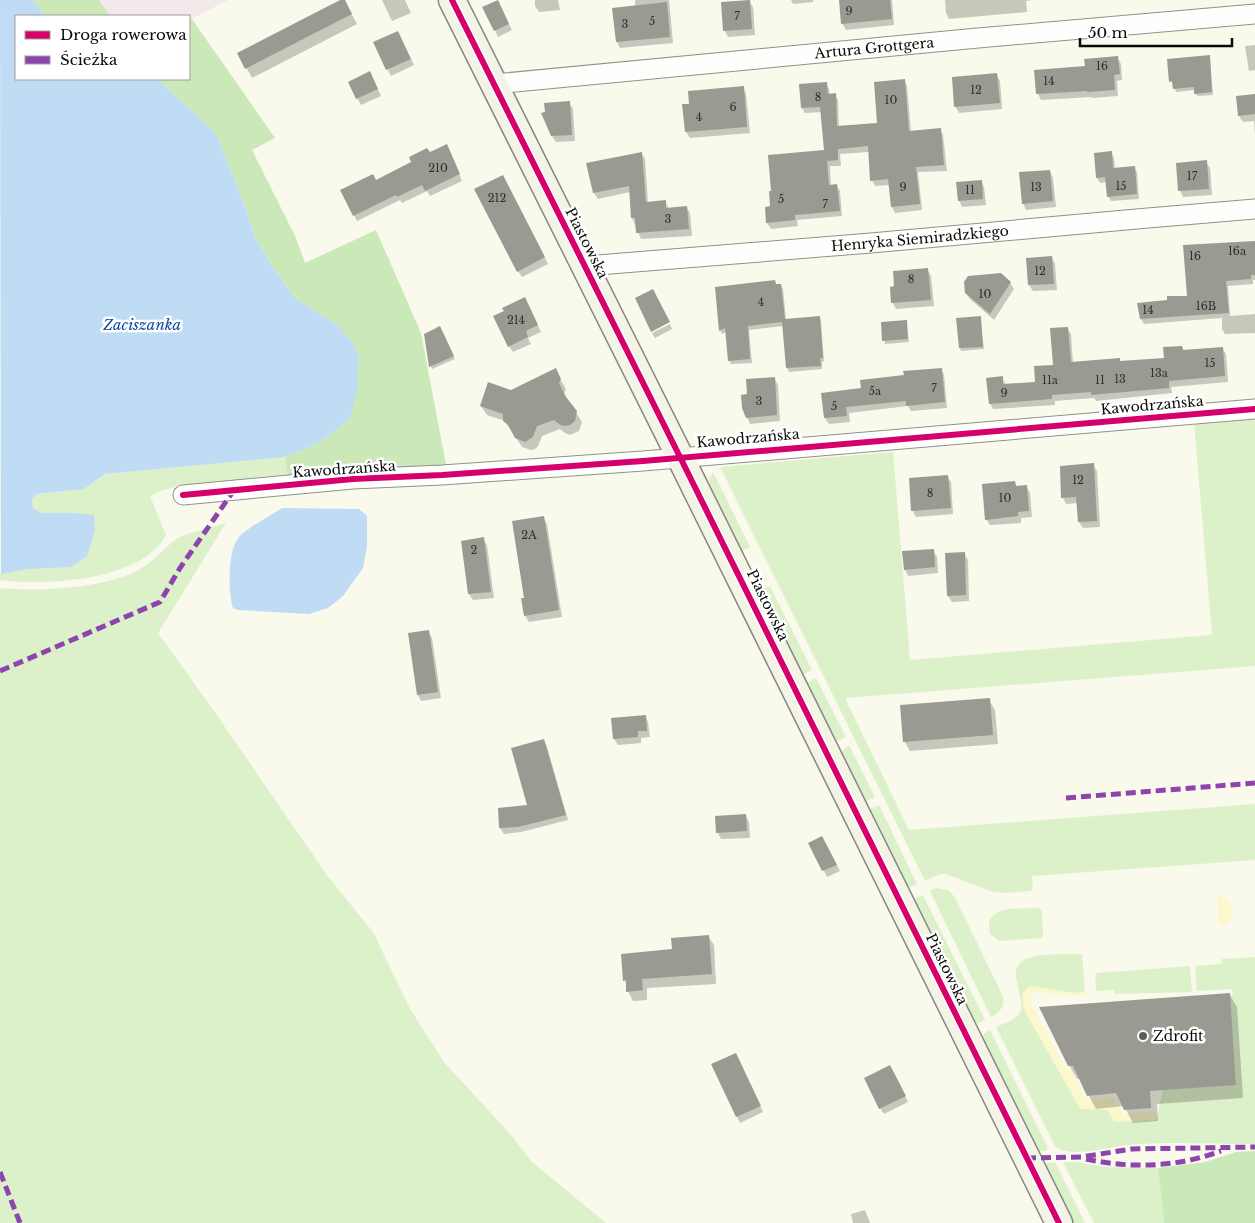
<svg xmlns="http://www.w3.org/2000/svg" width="1255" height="1223" viewBox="0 0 1255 1223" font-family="'Libre Baskerville',serif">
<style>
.industrial{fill:#f1e9ea}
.green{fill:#dcf1ca}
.forest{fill:#cbe8b8}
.sand{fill:#fbf8cb}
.water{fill:#c0dcf5}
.shadow{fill:#0003}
.building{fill:#9b9a92}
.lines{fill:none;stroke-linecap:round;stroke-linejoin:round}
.street-casing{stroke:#91918b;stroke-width:21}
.secondary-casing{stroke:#888882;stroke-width:29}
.street{stroke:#fefefc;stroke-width:19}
.secondary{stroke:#f3f4e6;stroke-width:26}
.quiet{stroke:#8e44ad;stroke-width:5;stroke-dasharray:10 5;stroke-linecap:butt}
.cycleway-casing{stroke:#fff;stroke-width:9}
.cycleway{stroke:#d6006c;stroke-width:6}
.poi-dot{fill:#5d5d58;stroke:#fff;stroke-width:2}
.labels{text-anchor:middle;stroke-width:5;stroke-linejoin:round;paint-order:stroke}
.number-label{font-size:11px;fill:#2e2d2b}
.street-label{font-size:14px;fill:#090909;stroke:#fff}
.poi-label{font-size:14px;fill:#090909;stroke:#fff;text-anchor:start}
.water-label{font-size:15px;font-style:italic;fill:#104b9e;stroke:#fff}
</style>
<rect width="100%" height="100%" fill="#f9f9ec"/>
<path class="industrial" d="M99,0H228L189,20V16H110Z"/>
<path class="green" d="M1255,416V666L845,698L909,830L1255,804V860L1032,876L1033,889L1030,891L1003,893L993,892L946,874H940L925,881L720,467L893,452L910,660L1212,635L1194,422Z
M285,457L288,477L180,485L161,491L150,496L166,535C142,581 46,586 0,580V573L28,569L73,513H42L33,508L32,499L36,494L84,489L105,474Z
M713,472L750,547L740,552L710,489L709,480Z
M226,523L158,633L216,714L329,878L373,932L409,1007L444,1062L512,1136L531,1161L606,1223H0V588C37,592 99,588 133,573C150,565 161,551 175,540C184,533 214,527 226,523Z
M770,586L812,670L801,676L759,591Z
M816,678L846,737L838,741L833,739L805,683Z
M849,745L875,797L864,802L840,752Z
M879,805L917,884L911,887L905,885L868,810Z
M936,888L948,890L954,896L1002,994C1006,1006 1001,1011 991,1017L930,891Z
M923,895L985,1020L978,1023H973L914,902L916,898Z
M1039,908L1042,911L1043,936L1042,938L999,941L990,934L989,921C996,905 1024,909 1039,908Z
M1082,954L1085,992L1074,993L1028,987C1020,996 1022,1001 1026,1013L1077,1103L1082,1109L1108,1110L1110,1113L1156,1120L1163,1090L1236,1084L1230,995H1233L1232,989L1197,991L1195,966L1222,964V959L1255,957V1144C1213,1144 1169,1141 1127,1145C1108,1147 1070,1159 1055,1146L996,1027C1003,1024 1014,1020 1019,1014C1030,998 998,965 1032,957C1047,953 1066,955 1082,954Z
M1190,966L1192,992L1115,994L1114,990L1096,991L1095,975L1098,973Z
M990,1030L1048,1148L1046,1151H1039L1035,1148L981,1040L985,1033Z
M1055,1162L1085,1223H1073L1044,1167L1047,1163Z
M1063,1162H1077L1107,1167L1158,1168L1164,1223H1094Z"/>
<path class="forest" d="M33,0H99L110,16H45Z
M192,19L275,138L252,150L296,238L305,263L376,230L421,333L447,470L288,477L285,457L310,447L329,436L350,418L338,326L294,297L273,267L255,238L246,209L217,136L202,120L157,79H189V20Z
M1255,1151V1223H1164L1158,1168L1205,1162L1236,1152Z"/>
<path class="sand" d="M1217,896C1238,897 1239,923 1219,926Z
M1032,986L1074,993L1085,992L1086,995L1076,996L1035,992L1029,998L1030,1002L1066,1069H1071L1085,1099L1114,1097L1122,1114L1157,1112L1156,1120L1114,1122L1108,1110L1080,1108L1026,1013L1023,1005V993L1028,987Z"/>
<path class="water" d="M0,0H33L45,16H16V79H157L202,120L217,136L246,209L255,238L273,267L294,297L338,326L352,342L359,356L357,391L350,418L329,436L310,447L285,457L105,474L84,489L36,494L32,499L33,508L42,513H73L94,515L95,531L87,556L71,567L28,569L1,574Z
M282,508L359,509L367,516V546L363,568L343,596L328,608L309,614L238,610L233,608C228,592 227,549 240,536C249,527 270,516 282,508Z"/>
<path class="shadow" d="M344,0L357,24L252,78L239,54Z
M382,0H405L411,13L392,21Z
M535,0H558L560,10L539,12L535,6Z
M635,0H669L673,43L620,48L617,42L614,9L635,7Z
M791,0H813V2L793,4Z
M840,0H892L894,25L846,30L842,23Z
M945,0H1032L1026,1L1027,12L949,19L946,13Z
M749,1L753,7L755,35L728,37L725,31L722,3Z
M501,7L512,30L498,37L495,30Z
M401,39L414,65L391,76L375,43Z
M1255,45V70L1249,71L1245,46Z
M1117,57L1121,64L1122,80L1117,81L1118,96L1092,98L1091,97L1041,100L1038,94L1036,71L1086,67Z
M1209,57L1210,59L1213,95L1197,96L1195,90L1176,92L1174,84L1170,81Z
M997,75L1000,81L1002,109L959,113L955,106Z
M373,79L381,96L361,105L349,82Z
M904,80L907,86L911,132L940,130L943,135L947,171L918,172L922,210L895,213L892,207L890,185L875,186L872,180L869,152L840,154L841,166H830L831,186H837L840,191L842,216L797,220L798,226L771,229L767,223L766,208L772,207L825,151L822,112L805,113L802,108L826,83L829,89L830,95H835L838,100L839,127L878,124Z
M743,88L746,94L750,133L690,138L686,132L684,105Z
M1255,97V136L1254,121L1243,122L1239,116Z
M569,103L573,109L575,141L556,142L552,136Z
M450,152L462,181L430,196L427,191L402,203L400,200L357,221L354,215L376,181L429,154Z
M641,153L645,159L648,203L665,201L669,209L686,207L690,213L692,236L641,239L632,218L630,192L598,199L594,193Z
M1111,153L1114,158L1115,169L1134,167L1137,172L1139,199L1111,201L1108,196L1107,182L1100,183L1097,178Z
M1206,162L1210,168L1212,195L1183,197L1180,190Z
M1050,171L1053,178L1056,207L1026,210L1023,203Z
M981,181L984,187L986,205L962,207L959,200Z
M506,183L548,264L522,277L518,271Z
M1255,242V280H1253V284L1228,286L1230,316L1255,314V333L1225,334L1222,329V318L1144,324L1141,319L1168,301L1188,297Z
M1052,258L1055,264L1057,290L1033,291L1029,285Z
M927,269L931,276L934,306L896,309L893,303L891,288Z
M775,282L777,286L781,285L783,289L786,320L819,317L821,321L824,361L822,362V369L789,372L787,368L783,326L749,330L752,363L731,364L729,360L726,332L722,334L720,330Z
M1010,283L1014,289L994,320L970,299L966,293Z
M528,304L541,332L528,338L531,344L513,352L509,346L505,312Z
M980,317L984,349L961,351L960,348Z
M906,322L909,342L885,344L882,323Z
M670,324L672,329L655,338L652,333Z
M440,327L455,359L432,369L431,366Z
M1067,328L1071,334L1073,363L1121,362L1166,359L1182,347L1184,351L1222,348L1226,354L1228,382L1171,387L1172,393L1096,401L1094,398L1055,401V405L993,409L990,403L1002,377L1006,385L1037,383L1054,366Z
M941,369L944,375L947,408L911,411L908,406L849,413L850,422L829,424L825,418L823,394L862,389L905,376Z
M774,378L778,385L780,421L750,424L747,417L748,396Z
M560,379L566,389L564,394L582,422L579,431L570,435L565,433L560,429L542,436L538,446L535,449L531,450L522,447L505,421L487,415L481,406L511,391Z
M1093,465L1097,471L1100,527L1083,528L1079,522L1078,503L1066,504L1063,498Z
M947,476L951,482L953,514L916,517L913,511Z
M1015,483L1017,487L1026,486L1030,493L1032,517L1021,518V523L990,525L986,519Z
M543,517L547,524L562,617L529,622L525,616L522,599H525Z
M483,539L487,545L494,598L473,600L469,594L462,542Z
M933,551L937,557L938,573L908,576L905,569Z
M964,553L968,560L969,601L952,602L948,596Z
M428,631L432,638L441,698L421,701L418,695Z
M989,700L995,710L998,744L910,751L904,741Z
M645,716L648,722L650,737L641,738V743L618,745L614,739L612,719Z
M544,741L547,747L568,820L521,832L504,834L500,828L528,806Z
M746,816L749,822L750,838L721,839L718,833L717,817Z
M810,843L826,844L840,871L827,877Z
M708,936L714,945L716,984L647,988V1000L633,1001L628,991L627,985L624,980L673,950Z
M1229,994L1237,1007L1243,1098L1157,1104L1158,1121L1133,1123L1124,1106L1096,1109L1080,1079H1077L1069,1065Z
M739,1061L763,1112L740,1123L737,1117Z
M894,1073L908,1102L884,1114L880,1108Z
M865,1210L870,1223H853L851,1214Z"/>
<path class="building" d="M340,0H345L352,14L245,69L237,53Z
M498,0L509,24L494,31L482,7Z
M750,0L752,29L723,31L721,2Z
M839,0H890L892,19L841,24Z
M667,2L670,37L616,42L612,8Z
M398,31L411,59L386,70L373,42Z
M1210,55L1212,92L1194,94V87L1173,89L1172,81L1169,82L1167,59Z
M1118,56L1120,74L1114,75L1115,90L1087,92V91L1036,94L1034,70L1085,66L1084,59Z
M370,71L378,89L356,99L348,82Z
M997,73L1000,103L954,107L952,77Z
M905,79L909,131L941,128L944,165L916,167L920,204L891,207L888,179L870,181L868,146L838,149V160L827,161L829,185L837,184L840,211L795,215V220L766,223L765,207L770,206L769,191H771L768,155L824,150L820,107L801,108L799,84L827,82L828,94L836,93L837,126L877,123L874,82Z
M744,86L747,127L685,132L682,104H689L688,91Z
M1255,94V114L1238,116L1236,96Z
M570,101L572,135L551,136L541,113L545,112L544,103Z
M447,144L460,174L425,191L422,185L397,197L396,195L353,216L340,190L373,174L376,180L411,162L409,157L427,148L430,152Z
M1112,151L1113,168L1135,166L1137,194L1107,197L1105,177L1096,178L1094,153Z
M642,152L646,202L666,200V208L687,206L689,229L636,233L635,218H631L629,186L593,193L586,163Z
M1207,160L1209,189L1178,191L1176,163Z
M1050,170L1053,201L1022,204L1019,172Z
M503,175L545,257L517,272L474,189Z
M982,180L983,199L958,201L956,182Z
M1255,241V275H1251V279L1226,281L1229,313L1140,319L1137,303L1167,300V296H1187L1183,245Z
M1052,256L1054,284L1028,285L1026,258Z
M928,268L931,300L891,303L890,287L894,286L893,271Z
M1001,273L1011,282L990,314L965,293L964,282L968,276Z
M775,280L776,284H781L785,319L820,316L823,358H820L821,366L786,368L782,322L748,326L750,359L728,361L725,328L719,331L715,287Z
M653,289L670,322L651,332L635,298Z
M525,297L538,325L526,331L528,337L508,347L493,316L504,311L502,308Z
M981,316L983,347L959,348L956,318Z
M907,320L908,339L882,341L881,322Z
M440,326L454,356L429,367L424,334Z
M1068,327L1071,362L1120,358V361L1164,358L1163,347L1182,346L1183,350L1223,347L1225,376L1169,381V388L1091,395V392L1052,395V399L989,404L986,378L1003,376V384L1035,382L1034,366L1053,365L1050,328Z
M556,368L561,379L559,383L566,397L577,411L575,421L570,425L564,426L559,424L554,420L537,426L533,437L525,442L515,438L508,425L503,421V414L480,406L488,382L511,390Z
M942,368L945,402L906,406V401L846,407L847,416L824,418L821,393L861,388L860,380L904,375L903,371Z
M775,377L777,415L746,418L742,408L741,395L747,394L746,379Z
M1094,463L1097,521L1078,522L1076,497L1061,498L1060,466Z
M948,475L951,508L911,511L909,478Z
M1015,481L1016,486L1027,485L1029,511L1018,512V516L985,520L982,484Z
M544,516L559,610L524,616L521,598H524L512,521Z
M484,537L491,592L468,594L461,541Z
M934,549L935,567L904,570L902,551Z
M965,552L966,595L947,596L945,553Z
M429,630L438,692L417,695L408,633Z
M990,698L993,735L903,742L900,705Z
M646,715L647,731H638V737L613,739L611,718Z
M544,739L566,815L518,827L499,828L498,808L527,805L511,748Z
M746,814L747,831L716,833L715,816Z
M822,836L837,865L822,871L808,843Z
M709,935L712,974L642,979L643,990L626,992V980L623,981L621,954L672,949L671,938Z
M1230,993L1236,1085L1150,1091L1151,1108L1124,1110L1116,1093L1087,1096L1073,1066H1068L1039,1007Z
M736,1053L761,1106L736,1117L711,1064Z
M890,1065L906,1096L879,1109L864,1078Z"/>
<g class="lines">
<defs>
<g id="street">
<path id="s1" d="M494,84L978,38L1255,14"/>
<path id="s2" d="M585,266L871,243L1148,218L1255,209"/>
<path d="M183,495L353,479L442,475L643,461L1255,409"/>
</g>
<path id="secondary" d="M452,0L680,457L1059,1223"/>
</defs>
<use href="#street" class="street-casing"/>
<use href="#secondary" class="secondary-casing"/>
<use href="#street" class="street"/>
<use href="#secondary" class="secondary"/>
<path class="quiet" d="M0,671L160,602L180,568L234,490
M1066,798L1255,783
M1026,1158L1081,1157L1132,1149L1255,1147
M1086,1159C1131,1169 1178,1167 1221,1151
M0,1172L20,1223"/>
<defs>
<path id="cycleway" d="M452,0L680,457L1059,1223
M183,495L353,479L442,475L643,461L1255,409"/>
</defs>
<use href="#cycleway" class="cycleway-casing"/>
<use href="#cycleway" class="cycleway"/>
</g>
<circle class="poi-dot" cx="1143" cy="1036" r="5"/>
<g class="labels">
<g class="number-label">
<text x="849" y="15">9</text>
<text x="737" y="20">7</text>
<text x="652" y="25">5</text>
<text x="625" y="28">3</text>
<text x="1102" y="70">16</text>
<text x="1049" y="85">14</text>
<text x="976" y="94">12</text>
<text x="818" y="101">8</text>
<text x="891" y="104">10</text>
<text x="733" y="111">6</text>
<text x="699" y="121">4</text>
<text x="438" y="172">210</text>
<text x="1192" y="180">17</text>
<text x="1121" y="190">15</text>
<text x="903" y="191">9</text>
<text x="1036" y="191">13</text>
<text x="970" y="194">11</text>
<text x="497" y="202">212</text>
<text x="781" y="203">5</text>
<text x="825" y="208">7</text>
<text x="668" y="223">3</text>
<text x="1237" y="255">16a</text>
<text x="1195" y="260">16</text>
<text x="1040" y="275">12</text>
<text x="911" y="283">8</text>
<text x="985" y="298">10</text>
<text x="761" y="306">4</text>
<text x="1206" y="310">16B</text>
<text x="1148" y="314">14</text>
<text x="516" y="324">214</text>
<text x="1210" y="367">15</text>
<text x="1159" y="377">13a</text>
<text x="1120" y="383">13</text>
<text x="1050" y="384">11a</text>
<text x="1100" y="384">11</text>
<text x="934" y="392">7</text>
<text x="875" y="395">5a</text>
<text x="1004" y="397">9</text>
<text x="759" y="405">3</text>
<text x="834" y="410">5</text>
<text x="1078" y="484">12</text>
<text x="930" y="497">8</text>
<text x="1005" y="502">10</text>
<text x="529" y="539">2A</text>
<text x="474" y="554">2</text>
</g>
<g class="street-label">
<text dy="5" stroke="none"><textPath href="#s1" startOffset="382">Artura Grottgera</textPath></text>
<text dy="5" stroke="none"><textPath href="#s2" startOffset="336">Henryka Siemiradzkiego</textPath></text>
<text transform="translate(587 243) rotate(63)" y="5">Piastowska</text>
<text transform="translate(1152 405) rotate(-5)" y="5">Kawodrzańska</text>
<text transform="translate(748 438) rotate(-5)" y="5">Kawodrzańska</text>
<text transform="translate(344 469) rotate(-4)" y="5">Kawodrzańska</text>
<text transform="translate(768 605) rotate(64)" y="5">Piastowska</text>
<text transform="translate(947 969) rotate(64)" y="5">Piastowska</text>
</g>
<g class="poi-label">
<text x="1153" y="1041">Zdrofit</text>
</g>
<g class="water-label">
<text x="142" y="330">Zaciszanka</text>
</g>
</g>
<rect x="15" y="15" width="175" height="65" fill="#ffffff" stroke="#9d9d9d"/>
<rect x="25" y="31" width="25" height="8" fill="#d6006c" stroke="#9d9d9d"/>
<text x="60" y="40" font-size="15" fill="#090909">Droga rowerowa</text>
<rect x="25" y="56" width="25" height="8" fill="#8e44ad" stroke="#9d9d9d"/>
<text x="60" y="65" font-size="15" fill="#090909">Ścieżka</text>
<path d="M1080 38v8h152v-8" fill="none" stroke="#090909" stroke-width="2.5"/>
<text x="1088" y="38" font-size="15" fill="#090909" stroke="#ffffff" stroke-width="4" paint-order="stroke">50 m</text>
</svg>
